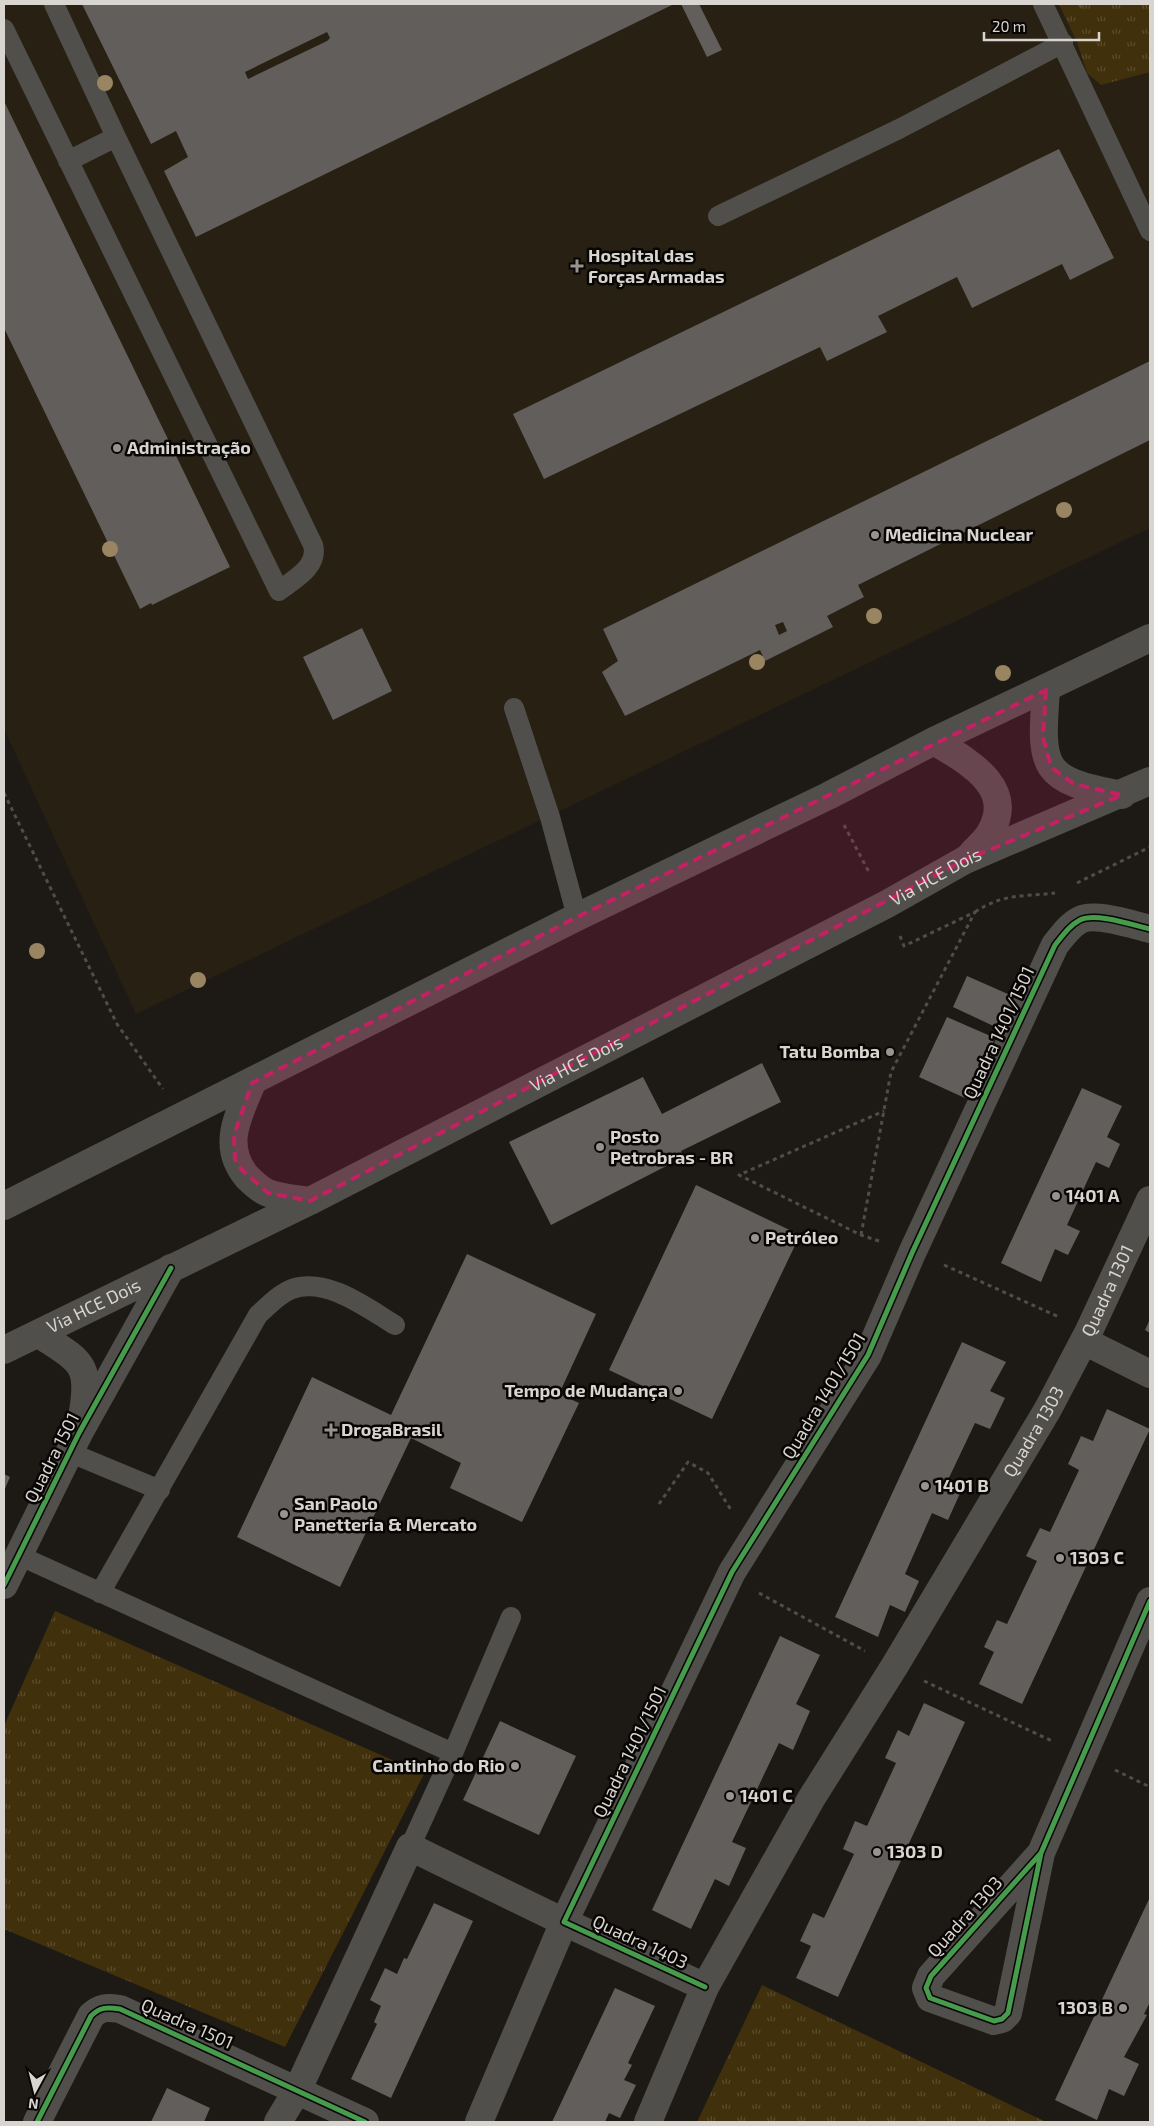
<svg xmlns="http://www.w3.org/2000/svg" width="1154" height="2126" viewBox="0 0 1154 2126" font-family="'Exo 2',sans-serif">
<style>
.built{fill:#272013}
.grass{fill:url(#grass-tufts)}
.building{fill:#615e5b;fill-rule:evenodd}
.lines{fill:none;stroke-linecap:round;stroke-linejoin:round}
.path{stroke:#4f4d4a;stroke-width:3;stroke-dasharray:4 4;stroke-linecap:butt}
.service{stroke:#514f4c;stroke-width:20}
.minor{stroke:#514f4c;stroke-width:28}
.secondary{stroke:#514f4c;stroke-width:28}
.cycleway-casing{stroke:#080604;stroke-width:8}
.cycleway{stroke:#469c4c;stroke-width:5}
.tree{fill:#998562}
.marked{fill:#c32161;fill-opacity:0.2;stroke:#c32161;stroke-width:4;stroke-dasharray:10 6;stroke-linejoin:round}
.poi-dot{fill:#97938e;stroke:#080604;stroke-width:2}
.labels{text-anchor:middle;stroke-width:5;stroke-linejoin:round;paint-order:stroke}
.poi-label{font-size:18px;font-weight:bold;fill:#d8d4cf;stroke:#080604;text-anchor:start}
.street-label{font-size:18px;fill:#d8d4cf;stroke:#080604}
</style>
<defs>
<pattern id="grass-tufts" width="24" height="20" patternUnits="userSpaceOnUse" patternTransform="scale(1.25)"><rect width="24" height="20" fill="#41300c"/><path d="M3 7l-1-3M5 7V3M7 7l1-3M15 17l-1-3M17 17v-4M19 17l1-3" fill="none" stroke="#5c4d2e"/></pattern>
</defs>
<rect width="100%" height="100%" fill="#1d1a16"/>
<path class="built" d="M4,4H1150V528L136,1014L4,729Z"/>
<path class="grass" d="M1059,4H1150V72L1101,85L1087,73L1077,42Z
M55,1611L424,1774L285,2047L4,1929V1726Z
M762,1985L1046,2122H697Z"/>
<path class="building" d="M82,4H674L196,237L164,171L188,157L176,131L151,144ZM327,32L330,38L327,41L248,79L245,72Z
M681,4H699L722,50L707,57Z
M4,101L230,567L152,605L151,603L140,609L4,328Z
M1059,149L1114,258L1070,280L1062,264L972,308L957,277L878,316L887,332L827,361L820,347L544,479L513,414Z
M1150,361V440L858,585L864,597L827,616L833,627L765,661L760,650L625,716L602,672L618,661L603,629ZM783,622L787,631L779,635L775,625Z
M362,628L392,691L333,720L303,657Z
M967,976L1017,998L1002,1030L953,1007Z
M947,1017L995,1038L967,1099L919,1077Z
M762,1063L781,1102L681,1151L684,1157L551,1225L509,1142L643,1077L662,1114Z
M1082,1088L1122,1106L1107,1137L1120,1144L1109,1168L1096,1162L1067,1225L1080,1231L1068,1255L1055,1249L1041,1282L1001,1263Z
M696,1185L800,1235L712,1419L609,1370Z
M467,1254L596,1314L559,1394L579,1403L522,1522L450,1488L461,1463L411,1438L340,1587L237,1537L312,1377L391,1415Z
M1150,1319V1333L1145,1330Z
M962,1342L1006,1362L990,1391L1005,1398L990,1429L975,1423L947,1482L962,1489L948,1520L932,1513L905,1574L919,1581L905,1612L890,1605L878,1637L835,1617Z
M1107,1409L1150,1429L1022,1704L979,1684L994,1652L984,1647L997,1620L1007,1624L1037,1561L1026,1556L1040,1528L1050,1532L1079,1470L1068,1464L1081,1436L1093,1441Z
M4,1474L10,1477L4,1491Z
M780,1636L820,1655L796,1704L810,1711L793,1750L779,1743L732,1842L746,1848L729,1886L715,1879L691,1929L652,1910Z
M924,1703L965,1722L838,1997L796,1978L811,1946L800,1941L813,1913L824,1918L854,1854L843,1849L855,1821L867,1826L896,1763L885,1758L898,1730L909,1736Z
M500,1721L576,1756L539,1835L463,1800Z
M1150,1897V2002L1144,2014L1147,2015L1124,2057L1139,2064L1124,2096L1109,2089L1097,2120L1055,2100Z
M434,1903L473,1921L391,2098L351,2079L377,2024L374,2022L381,2006L370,2000L385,1968L397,1974L404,1958L407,1959Z
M615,1988L655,2006L628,2063L632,2065L624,2080L636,2085L620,2118L609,2113L605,2122H552Z
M167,2088L210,2108L204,2122H151Z"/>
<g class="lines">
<path class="path" d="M1079,4L1081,7L1086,4
M4,793L117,1024L163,1089
M844,825L870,874
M1077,883L1150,847
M975,912C1004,893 1022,897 1055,893
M861,1235L891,1072L975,912L904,946L900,936
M879,1241L861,1235L739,1175L884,1111
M944,1265L1059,1317
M659,1504L688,1462L708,1473L731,1510
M759,1593L865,1651
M924,1681L1052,1741
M1115,1770L1150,1787"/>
<path class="service" d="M1043,4L1150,231
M4,29L279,591C293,580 319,567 313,545L116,137L54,4
M68,161L116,137
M718,216L899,129L1063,43
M514,708L550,817L577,917
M71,1453L160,1490
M18,1555L453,1753
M100,1593L258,1315C268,1306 279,1294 292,1289C327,1277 367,1308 395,1325
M410,1847L453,1753L511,1617"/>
<g class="minor">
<path d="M39,1334C81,1362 92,1363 82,1417"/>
<path d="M1084,1341L1150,1374"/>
<path d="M4,1585L79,1433L171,1268"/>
<path d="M1041,1853L931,1976L926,1988L930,1998L994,2021L1002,2019L1008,2013L1041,1853L1150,1601"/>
<path d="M705,1987L564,1922L732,1572L868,1355L912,1253L1055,945C1063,935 1070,925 1080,920C1095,912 1133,925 1150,929"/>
<path d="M37,2122L91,2016C100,2007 107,2007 120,2009L365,2122"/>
<path d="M278,2122L298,2089L410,1847L564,1922L479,2122"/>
<path id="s1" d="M648,2122L705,1987L811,1799L894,1667L1048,1409L1089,1331L1150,1200"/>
</g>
<g class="secondary">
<path d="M1046,690C1040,769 1041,780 1122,795"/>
<path d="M934,741C967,761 1017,787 990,833C986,841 976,848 970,856"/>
<path d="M252,1083C238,1116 221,1146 247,1177C253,1183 260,1190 268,1193C281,1198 297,1199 310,1201"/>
<path d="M4,1206L577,917L828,796L934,741L1150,638"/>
<path id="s2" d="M4,1350L310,1201L887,904L965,860L1150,781"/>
</g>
<defs>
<path id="cycleway" d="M4,1585L79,1433L171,1268
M1041,1853L931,1976L926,1988L930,1998L994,2021L1002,2019L1008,2013L1041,1853L1150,1601
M705,1987L564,1922L732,1572L868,1355L912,1253L1055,945C1063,935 1070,925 1080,920C1095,912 1133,925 1150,929
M37,2122L91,2016C100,2007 107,2007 120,2009L365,2122"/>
</defs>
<use href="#cycleway" class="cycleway-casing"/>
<use href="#cycleway" class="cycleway"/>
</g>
<g class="tree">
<circle cx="105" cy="83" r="8"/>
<circle cx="1064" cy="510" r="8"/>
<circle cx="110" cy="549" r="8"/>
<circle cx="874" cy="616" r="8"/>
<circle cx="757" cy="662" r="8"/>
<circle cx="1003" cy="673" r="8"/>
<circle cx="37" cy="951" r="8"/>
<circle cx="198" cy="980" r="8"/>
</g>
<path class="marked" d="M1046,690L1043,737L1051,767L1074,784L1122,795L965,860L310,1201L268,1193L242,1170L235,1160L234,1135L252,1083L577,917Z"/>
<g class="poi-dot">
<path d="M574.5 258.5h5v5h5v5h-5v5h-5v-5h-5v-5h5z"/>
<circle cx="117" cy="448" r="5"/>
<circle cx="875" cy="535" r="5"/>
<circle cx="890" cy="1052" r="5"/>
<circle cx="600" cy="1147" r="5"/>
<circle cx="1056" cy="1196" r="5"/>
<circle cx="755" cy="1238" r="5"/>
<circle cx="678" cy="1391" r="5"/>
<path d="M328.5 1422.5h5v5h5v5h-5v5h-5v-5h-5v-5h5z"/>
<circle cx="925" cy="1486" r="5"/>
<circle cx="284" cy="1514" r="5"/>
<circle cx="1060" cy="1558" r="5"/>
<circle cx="515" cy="1766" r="5"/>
<circle cx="730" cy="1796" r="5"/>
<circle cx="877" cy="1852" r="5"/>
<circle cx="1123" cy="2008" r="5"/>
</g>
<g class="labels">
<g class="poi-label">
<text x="588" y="262">Hospital das<tspan x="588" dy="21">Forças Armadas</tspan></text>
<text x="127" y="454">Administração</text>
<text x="885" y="541">Medicina Nuclear</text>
<text x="880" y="1058" text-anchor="end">Tatu Bomba</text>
<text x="610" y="1143">Posto<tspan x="610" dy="21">Petrobras - BR</tspan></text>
<text x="1066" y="1202">1401 A</text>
<text x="765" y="1244">Petróleo</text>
<text x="668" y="1397" text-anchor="end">Tempo de Mudança</text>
<text x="341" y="1436">DrogaBrasil</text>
<text x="935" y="1492">1401 B</text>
<text x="294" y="1510">San Paolo<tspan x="294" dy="21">Panetteria &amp; Mercato</tspan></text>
<text x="1070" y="1564">1303 C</text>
<text x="505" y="1772" text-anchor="end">Cantinho do Rio</text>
<text x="740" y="1802">1401 C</text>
<text x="887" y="1858">1303 D</text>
<text x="1113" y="2014" text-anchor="end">1303 B</text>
</g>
<g class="street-label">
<text dy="6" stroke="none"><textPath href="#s2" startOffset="1045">Via HCE Dois</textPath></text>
<text transform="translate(999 1033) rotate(-65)" y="6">Quadra 1401/1501</text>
<text dy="6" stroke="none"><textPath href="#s2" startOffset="640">Via HCE Dois</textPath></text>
<text dy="6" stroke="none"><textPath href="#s1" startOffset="951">Quadra 1301</textPath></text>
<text dy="6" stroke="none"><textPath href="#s2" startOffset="100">Via HCE Dois</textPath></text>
<text transform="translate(824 1396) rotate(-59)" y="6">Quadra 1401/1501</text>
<text dy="6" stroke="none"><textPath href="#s1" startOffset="792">Quadra 1303</textPath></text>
<text transform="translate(52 1458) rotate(-63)" y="6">Quadra 1501</text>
<text transform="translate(630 1752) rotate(-64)" y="6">Quadra 1401/1501</text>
<text transform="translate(965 1917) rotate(-48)" y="6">Quadra 1303</text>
<text transform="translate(640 1942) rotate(25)" y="6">Quadra 1403</text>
<text transform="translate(187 2024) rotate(24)" y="6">Quadra 1501</text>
</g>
</g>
<rect width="1154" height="2126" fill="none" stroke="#d8d4cf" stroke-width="10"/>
<g transform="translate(35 2091) rotate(187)" stroke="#080604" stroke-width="4" paint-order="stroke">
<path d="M0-4L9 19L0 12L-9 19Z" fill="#d8d4cf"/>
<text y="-8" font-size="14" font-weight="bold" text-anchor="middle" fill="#d8d4cf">N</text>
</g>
<path d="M984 32v8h115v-8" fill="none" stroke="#d8d4cf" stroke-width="2.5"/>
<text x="992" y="32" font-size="15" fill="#d8d4cf" stroke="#080604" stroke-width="4" paint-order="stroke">20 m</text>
</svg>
